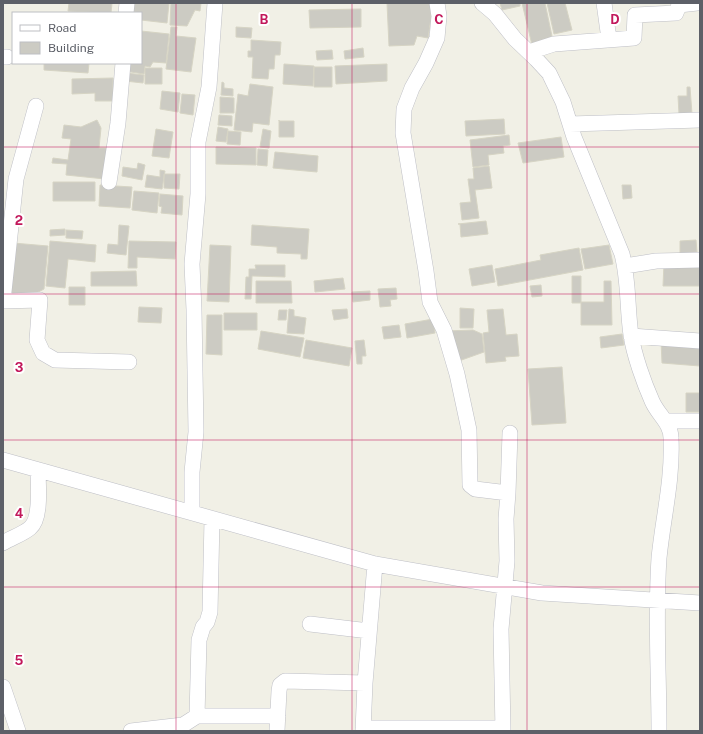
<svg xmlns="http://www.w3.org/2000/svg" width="703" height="734" viewBox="0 0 703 734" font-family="'Public Sans',sans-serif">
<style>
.building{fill:#cccbc3;stroke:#d6d4c4}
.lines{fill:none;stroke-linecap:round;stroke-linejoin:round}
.minor-casing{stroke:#bebfc6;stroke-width:16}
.minor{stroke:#fff;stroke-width:15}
.grid{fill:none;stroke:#c2185b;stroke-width:1;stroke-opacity:0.55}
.grid-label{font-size:13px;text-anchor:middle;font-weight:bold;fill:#c2185b;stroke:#fff;stroke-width:4;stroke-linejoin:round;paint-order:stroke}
</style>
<rect width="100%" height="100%" fill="#f1f0e6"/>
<path class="building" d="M69,3H112L111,13L68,11Z
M130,3H169L167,23L141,20V13L129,11Z
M171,3H201L200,11L195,10L187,26L170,25Z
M387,3H430L431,18L428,38L417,36L414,45L389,46Z
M500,3H520V6L502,10Z
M522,3H545L553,41L532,45Z
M547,3H565L572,30L554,34Z
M361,9V27L310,28L309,10Z
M171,27H177L176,36L196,38L191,72L166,69Z
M236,27L252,28L251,38L236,37Z
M141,31L169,34L166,63L153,62L150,67L145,66L144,74L124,71L125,63H141Z
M251,40L281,42L280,55H275L274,69H269L268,79L252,78L253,57H248V51H251Z
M363,48L364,57L345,59L344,51Z
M332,50L333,59L317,60L316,51Z
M44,63H89L88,73L44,70Z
M284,64L314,66L313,86L283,84Z
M387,64V81L336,84L335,66Z
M314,67H332V87H314Z
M145,68H162V84H145Z
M126,73L144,75L143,83L125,81Z
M113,78V101H95V93L72,94V79Z
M222,82L224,83V88L233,89V96L221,95Z
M250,84L273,87L269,125L253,123L252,132L234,130L238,94L248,96Z
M687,87H690L692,114H679L678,96H687Z
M162,91L180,93L178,112L160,109Z
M182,94L195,95L193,115L180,113Z
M220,97L234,98V113H220Z
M219,115L232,116V126L218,125Z
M504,119L505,134L466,136L465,121Z
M97,120L101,128L99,148H108L105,179L66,175L67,164L52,163L53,158L68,160L71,139L62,138L64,125L81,127Z
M279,120V121H294V137H279Z
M218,127L228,129L226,142L216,141Z
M156,129L173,132L169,158L152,156Z
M263,129L271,131L269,148L260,147Z
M228,131L241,132L240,145L227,144Z
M509,135L510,145L503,146L504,153L488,155L489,165L473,167L470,140Z
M561,137L564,157L523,163L518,143Z
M216,147L256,148V165L216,164Z
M258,149L268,150L267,166L257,165Z
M275,152L318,156L317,172L273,168Z
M138,163L145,165L142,180L122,176L123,167L137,169Z
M489,166L492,188L475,190L479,218L462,220L460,203L471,202L468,179H474L473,168Z
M160,170L165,171L162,189L145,187L147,175L160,177Z
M164,174H180L179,189L164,188Z
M53,182H95V201H53Z
M100,185L132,187L130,208L99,206Z
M622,185H631L632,198L623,199Z
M134,191L159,193L157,213L132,210Z
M160,194L183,196L182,215L161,213L162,207L159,206Z
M486,221L488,234L461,237L460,224H458Z
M119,225L129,226L126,255L107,253L108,244L118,245Z
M252,225L309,229L307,259H301V254L277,253V247L251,245Z
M65,229V235L50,236V230Z
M66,230L83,231L82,239L66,238Z
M696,240L697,252L680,254V241Z
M50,241L96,245L95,262L68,259L65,288L46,286Z
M129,241L176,242L175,259L137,257V268H128Z
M13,243L48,246L44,289L31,296L9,294Z
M210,245L231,246L229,302L207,301Z
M609,245L613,264L585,269L581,249Z
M579,248L583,270L498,286L495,269L541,260L540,255Z
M700,262V286H663L664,263Z
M255,265H285V277L252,276L251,299H245L246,277H249V269H256Z
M492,265L495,282L472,286L469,269Z
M136,271L137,286H91V272Z
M572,276H581V303H572Z
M343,278L345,289L315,292L314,281Z
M256,281H291L292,303H256Z
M604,281H611L612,325H581V302H604Z
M541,285L542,296L532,297L530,286Z
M69,287H85V305H69Z
M396,288L397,299L390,300L391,306L380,307L378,289Z
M370,291V300L353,302L352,292Z
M139,307L162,308L161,323L138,322Z
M460,308L474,309L473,328H460Z
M289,309L294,310V316L306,318L304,334L287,333Z
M347,309L348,318L334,320L332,310Z
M503,309L506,335L517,334L519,356L505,357L506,361L486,363L483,333L489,332L487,310Z
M279,310H287L286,320H278Z
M224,313H257V330H224Z
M207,315H222V355L206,354Z
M433,319L435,333L407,338L405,324Z
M399,325L401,337L384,339L382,327Z
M473,330L482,334L484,352L456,362L446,331Z
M261,331L304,338L300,357L258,349Z
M622,334L624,345L601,348L600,337Z
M306,340L352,348L349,366L303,358Z
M364,340L366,356H362V364H357L355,341Z
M661,341L700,344V366L662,363Z
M562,367L566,423L532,425L528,369Z
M686,393H700V412H686Z"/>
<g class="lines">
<defs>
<path id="minor" d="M437,3L439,16L437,38L426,63L412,88L404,109L403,133L426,271L430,302L444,330L457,374L469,430L470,485L475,489L508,493
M482,3L495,14L515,39L536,59L549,73L563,102L574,137L622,254C629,281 627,308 631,335C634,355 644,383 652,401C658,415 671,423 671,438C673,479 663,518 659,558C655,616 659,674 659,731
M604,3L609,39
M126,13L127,3
M529,52L554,44L634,38L635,15L676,13L679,5L697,3
M3,57H7
M570,124L700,120
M109,182L118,123L123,63
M625,266L656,261L700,260
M3,301L16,179L36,106
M3,301L40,300L37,340L43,353L55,360L129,362
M631,336L700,341
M666,421H700
M3,460L375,564L542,593L700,603
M192,512V472L196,432L194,310L192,264L198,194V142L209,87L215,3
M3,543C11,538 23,534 30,528C42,518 38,485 38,470
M310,624L369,631
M3,687L18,731
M197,716L199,640L203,627L207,622L210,612L212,519
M363,728H503
M131,731L183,725L197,716H278
M277,731L279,691L280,685L285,681L365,683
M363,731L365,683L375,564
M503,731L501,629L507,561L506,519L508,493L510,433"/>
</defs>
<use href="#minor" class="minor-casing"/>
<use href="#minor" class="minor"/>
</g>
<path class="grid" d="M176,3V731M352,3V731M527,3V731M3,147H700M3,294H700M3,440H700M3,587H700"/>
<g class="grid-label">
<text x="264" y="24">B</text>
<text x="439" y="24">C</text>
<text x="615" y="24">D</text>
<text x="19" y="225">2</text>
<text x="19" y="372">3</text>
<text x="19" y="518">4</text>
<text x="19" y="665">5</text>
</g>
<rect width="703" height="734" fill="none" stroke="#5d6068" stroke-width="8"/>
<rect x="12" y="12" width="130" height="52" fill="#ffffff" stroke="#bebfc3"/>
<rect x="20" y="25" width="20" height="6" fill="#ffffff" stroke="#bebfc3"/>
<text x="48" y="32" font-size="12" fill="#5d6068">Road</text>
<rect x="20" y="42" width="20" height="12" fill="#cccbc3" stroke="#bebfc3"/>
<text x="48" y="52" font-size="12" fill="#5d6068">Building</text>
</svg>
